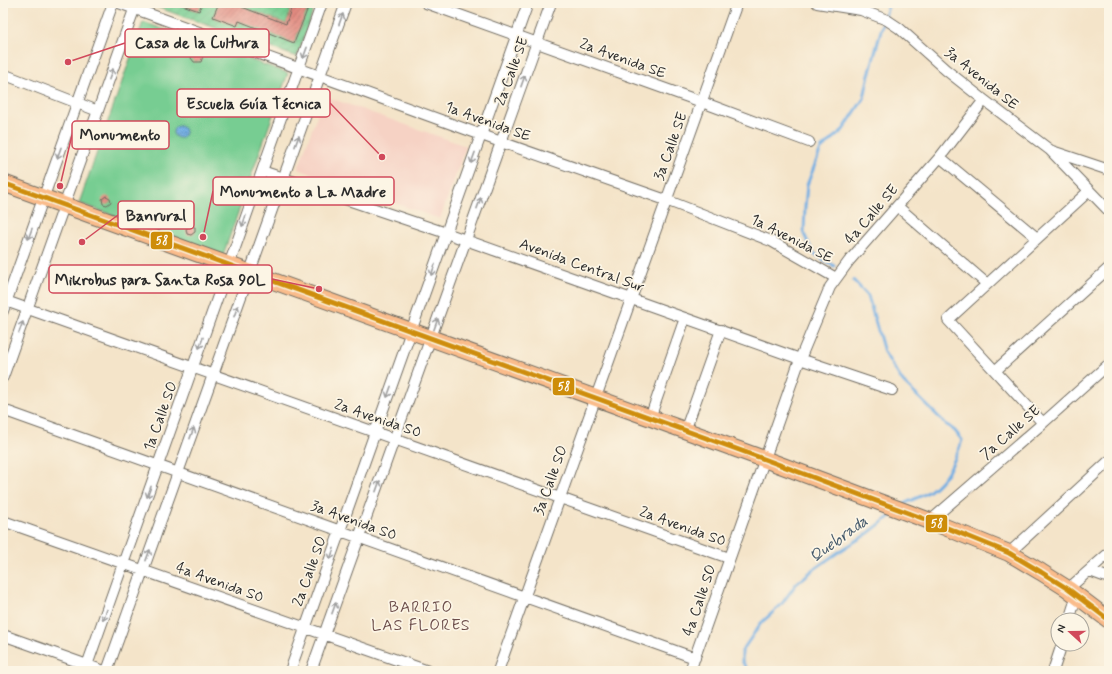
<svg xmlns="http://www.w3.org/2000/svg" width="1112" height="674" viewBox="0 0 1112 674" font-family="Mynerve,sans-serif">
<style>
.built{fill:#f6d2c4}
.park{fill:#77cd92;stroke:#517c5e}
.garden{fill:url(#garden-furrows);stroke:#517c5e}
.water{fill:url(#water-waves);stroke:#4e6c87}
.lines{fill:none;stroke-linecap:round;stroke-linejoin:round}
.stream{stroke:#72aee3;stroke-width:3}
.building{fill:url(#building-hatch)}
.minor-casing{stroke:#716c62;stroke-width:12}
.primary-casing{stroke:#716c62;stroke-width:18}
.minor{stroke:#fff;stroke-width:10}
.primary{stroke:#fabc8b;stroke-width:16}
.bus-1-casing{stroke:#fcf5e5;stroke-width:8}
.bus-1{stroke:#ce8d09;stroke-width:5}
.oneway{stroke:#a0a0a0}
.labels{text-anchor:middle;stroke-width:3.5;stroke-linejoin:round;paint-order:stroke}
.street-label{font-size:15px;fill:#2b2b2b;stroke:#fcf5e5}
.water-label{font-size:16px;font-style:italic;fill:#44596b;stroke:#fcf5e5}
.neighbourhood-label{font-size:16px;letter-spacing:1px;fill:#6b4c49;stroke:#fcf5e5}
.leader{fill:none;stroke:#d1495b;stroke-width:1.5}
.callout-dot{fill:#d1495b;stroke:#fcf5e5;stroke-width:1.5}
.callout{fill:#fcf5e5;stroke:#d1495b;stroke-width:1.5}
.callout-label{font-size:16px;text-anchor:middle;font-weight:bold;fill:#2b2b2b}
.line-badge{stroke:#fcf5e5;stroke-width:1.5}
.badge-label{font-size:11px;text-anchor:middle;font-weight:bold;fill:#fff}
</style>
<defs>
<pattern id="garden-furrows" width="10" height="10" patternUnits="userSpaceOnUse"><rect width="10" height="10" fill="#77cd92"/><path d="M-1 1l2-2M0 10L10 0M9 11l2-2" fill="none" stroke="#67b07e"/></pattern>
<pattern id="water-waves" width="16" height="10" patternUnits="userSpaceOnUse"><rect width="16" height="10" fill="#72aee3"/><path d="M0 5q4-4 8 0t8 0" fill="none" stroke="#5e8eb8"/></pattern>
<pattern id="building-hatch" width="6" height="6" patternUnits="userSpaceOnUse"><rect width="6" height="6" fill="#e28a80"/><path d="M-1 1l2-2M0 6l6-6M5 7l2-2" fill="none" stroke="#b77169"/></pattern>
</defs>
<rect width="100%" height="100%" fill="#fcf5e5"/>
<filter id="ink" filterUnits="userSpaceOnUse"><feTurbulence type="fractalNoise" baseFrequency=".025" numOctaves="2"/><feDisplacementMap in="SourceGraphic" scale="8" xChannelSelector="R" yChannelSelector="G"/><feConvolveMatrix kernelMatrix="1 2 1 2 8 2 1 2 1" color-interpolation-filters="sRGB"/></filter>
<filter id="wash" filterUnits="userSpaceOnUse"><feTurbulence type="fractalNoise" baseFrequency=".012" numOctaves="4" result="noise"/><feDisplacementMap in="SourceGraphic" scale="16" xChannelSelector="R" yChannelSelector="G"/><feGaussianBlur stdDeviation="0.9" result="paint"/><feColorMatrix in="noise" values="0 0 0 0 0 0 0 0 0 0 0 0 0 0 0 0 0 1.4 0 .05"/><feComposite in="paint" operator="in"/></filter>
<g filter="url(#wash)">
<rect width="100%" height="100%" fill="#f4e4c9"/>
<path class="built" d="M324,96L466,146L440,219L298,169Z"/>
<path class="park" d="M143,22L288,73L223,255L79,203Z"/>
<path class="garden" d="M145,3H176L198,11L202,3H215V4L218,5L213,17L237,26L239,21L294,43L310,3H316L297,57Z
M244,3H293L286,24L242,7Z"/>
<path class="water" d="M173 132a6 6 0 1 1 12 0a6 6 0 1 1-12 0Z"/>
<g class="lines">
<path class="stream" d="M834,266L813,253L804,234L805,207L807,185L821,149L843,130L864,98L868,79L883,23L889,3
M853,280L868,296L884,352L903,382L947,425L955,431L962,440C955,462 944,485 923,495C916,499 910,500 903,505
M748,671L742,661V651L761,623L781,605L796,584L813,570L837,553L867,534L893,514"/>
</g>
<g id="blocks">
<path class="building" d="M177,3H202L199,11Z
M213,3H244L242,7L286,24L293,3H310L294,43L239,21L237,26L213,17L218,5Z
M199,51L203,56L201,62H194L191,58L193,52Z
M106,196L110,198L111,202L107,205L103,204L102,199Z
M190,226L195,227V232L191,235L187,234L186,229Z"/>
</g>
</g>
<g filter="url(#ink)">
<use href="#blocks" fill-opacity="0" stroke="#716c62" stroke-width="1"/>
<g class="lines">
<defs>
<path id="minor" d="M119,3L501,142L666,200L771,241L836,278
M426,3L702,102L809,142
M817,3L861,10L887,20L899,28L946,70L984,100L1050,150L1109,211
M3,74L98,111
M1052,151L1109,170
M940,157L1037,238
M262,171L446,233L800,359L892,390
M897,206L987,284
M3,300L729,558
M3,311L113,3
M995,371L1109,268
M3,377L136,4
M3,410L695,658
M650,418L685,318
M1043,423L948,320L1089,191
M685,431L721,330
M3,521L428,671
M930,521L1043,423L1109,364
M1009,553L1109,461
M1090,571L1109,578
M1068,589L1109,553
M1069,620L1077,595
M3,635L104,671
M85,671L229,265L262,171L322,3
M107,671L346,3
M290,671L528,3
M311,671L551,3
M498,671L737,3
M690,671L800,359L830,287L849,261L940,157L984,100
M1053,671L1062,644"/>
<path id="primary" d="M3,183L764,459L930,521L1009,553L1041,572L1068,589L1109,620"/>
</defs>
<use href="#minor" class="minor-casing"/>
<use href="#primary" class="primary-casing"/>
<use href="#minor" class="minor"/>
<use href="#primary" class="primary"/>
<defs>
<path id="bus-1" d="M3,183L764,459L930,521L1009,553L1041,572L1068,589L1109,620"/>
</defs>
<use href="#bus-1" class="bus-1-casing"/>
<use href="#bus-1" class="bus-1"/>
</g>
<defs><path id="oneway-shaft" d="M-6 0H5M1.5-3L5.5 0L1.5 3" fill="none" stroke-width="1.6" stroke-linecap="round" stroke-linejoin="round"/></defs>
<g class="oneway">
<use href="#oneway-shaft" transform="translate(341 19) rotate(-70)"/>
<use href="#oneway-shaft" transform="translate(305 53) rotate(110)"/>
<use href="#oneway-shaft" transform="translate(111 74) rotate(-70)"/>
<use href="#oneway-shaft" transform="translate(523 81) rotate(-70)"/>
<use href="#oneway-shaft" transform="translate(297 141) rotate(-70)"/>
<use href="#oneway-shaft" transform="translate(59 153) rotate(110)"/>
<use href="#oneway-shaft" transform="translate(473 158) rotate(110)"/>
<use href="#oneway-shaft" transform="translate(479 203) rotate(-70)"/>
<use href="#oneway-shaft" transform="translate(244 221) rotate(109)"/>
<use href="#oneway-shaft" transform="translate(30 234) rotate(110)"/>
<use href="#oneway-shaft" transform="translate(433 270) rotate(110)"/>
<use href="#oneway-shaft" transform="translate(236 311) rotate(-70)"/>
<use href="#oneway-shaft" transform="translate(436 324) rotate(-70)"/>
<use href="#oneway-shaft" transform="translate(21 327) rotate(-70)"/>
<use href="#oneway-shaft" transform="translate(201 343) rotate(110)"/>
<use href="#oneway-shaft" transform="translate(389 392) rotate(110)"/>
<use href="#oneway-shaft" transform="translate(192 433) rotate(-70)"/>
<use href="#oneway-shaft" transform="translate(378 486) rotate(-70)"/>
<use href="#oneway-shaft" transform="translate(149 492) rotate(110)"/>
<use href="#oneway-shaft" transform="translate(332 554) rotate(110)"/>
<use href="#oneway-shaft" transform="translate(148 555) rotate(-70)"/>
<use href="#oneway-shaft" transform="translate(334 608) rotate(-70)"/>
<use href="#oneway-shaft" transform="translate(105 615) rotate(110)"/>
</g>
</g>
<g class="labels">
<g class="street-label">
<text transform="translate(623 58) rotate(20)" y="5">2a Avenida SE</text>
<text transform="translate(511 71) rotate(-70)" y="5">2a Calle SE</text>
<text transform="translate(982 78) rotate(39)" y="5">3a Avenida SE</text>
<text transform="translate(488 121) rotate(20)" y="5">1a Avenida SE</text>
<text transform="translate(670 146) rotate(-70)" y="5">3a Calle SE</text>
<text transform="translate(871 214) rotate(-49)" y="5">4a Calle SE</text>
<text transform="translate(792 238) rotate(27)" y="5">1a Avenida SE</text>
<text transform="translate(582 265) rotate(20)" y="5">Avenida Central Sur</text>
<text transform="translate(160 416) rotate(-70)" y="5">1a Calle SO</text>
<text transform="translate(378 418) rotate(19)" y="5">2a Avenida SO</text>
<text transform="translate(1010 432) rotate(-41)" y="5">7a Calle SE</text>
<text transform="translate(550 480) rotate(-70)" y="5">3a Calle SO</text>
<text transform="translate(354 520) rotate(20)" y="5">3a Avenida SO</text>
<text transform="translate(683 526) rotate(20)" y="5">2a Avenida SO</text>
<text transform="translate(309 571) rotate(-70)" y="5">2a Calle SO</text>
<text transform="translate(220 582) rotate(20)" y="5">4a Avenida SO</text>
<text transform="translate(699 600) rotate(-71)" y="5">4a Calle SO</text>
</g>
<g class="water-label">
<text transform="translate(838 538) rotate(-36)" y="6">Quebrada</text>
</g>
<g class="neighbourhood-label">
<text x="421" y="612">BARRIO<tspan x="421" dy="18">LAS FLORES</tspan></text>
</g>
</g>
<path class="leader" d="M68 62L125 43M382 157L330 103M60 186L72 135M203 237L213 191M82 242L118 215M319 289L272 279"/>
<g class="callout-dot">
<circle cx="68" cy="62" r="4"/>
<circle cx="382" cy="157" r="4"/>
<circle cx="60" cy="186" r="4"/>
<circle cx="203" cy="237" r="4"/>
<circle cx="82" cy="242" r="4"/>
<circle cx="319" cy="289" r="4"/>
</g>
<g class="callout">
<rect x="125" y="29" width="144" height="28" rx="4"/>
<rect x="177" y="89" width="153" height="28" rx="4"/>
<rect x="72" y="121" width="97" height="28" rx="4"/>
<rect x="213" y="177" width="181" height="28" rx="4"/>
<rect x="118" y="201" width="76" height="28" rx="4"/>
<rect x="49" y="265" width="223" height="28" rx="4"/>
</g>
<g class="callout-label">
<text x="197" y="48">Casa de la Cultura</text>
<text x="254" y="109">Escuela Guía Técnica</text>
<text x="120" y="140">Monumento</text>
<text x="303" y="197">Monumento a La Madre</text>
<text x="156" y="221">Banrural</text>
<text x="160" y="285">Mikrobus para Santa Rosa 90L</text>
</g>
<g class="line-badge">
<rect x="150" y="231" width="23" height="19" rx="4" fill="#ce8d09"/>
<rect x="552" y="377" width="23" height="19" rx="4" fill="#ce8d09"/>
<rect x="925" y="514" width="23" height="19" rx="4" fill="#ce8d09"/>
</g>
<g class="badge-label">
<text x="162" y="244">58</text>
<text x="564" y="390">58</text>
<text x="937" y="527">58</text>
</g>
<rect width="1112" height="674" fill="none" stroke="#fcf5e5" stroke-width="16"/>
<g transform="translate(1070 632) rotate(291)"><circle r="19" fill="#fcf5e5" stroke="#a8a49b"/>
<path d="M0-3L7 15L0 10L-7 15Z" fill="#d1495b"/>
<text y="-6" font-size="11" font-weight="bold" text-anchor="middle" fill="#2b2b2b">N</text>
</g>
</svg>
